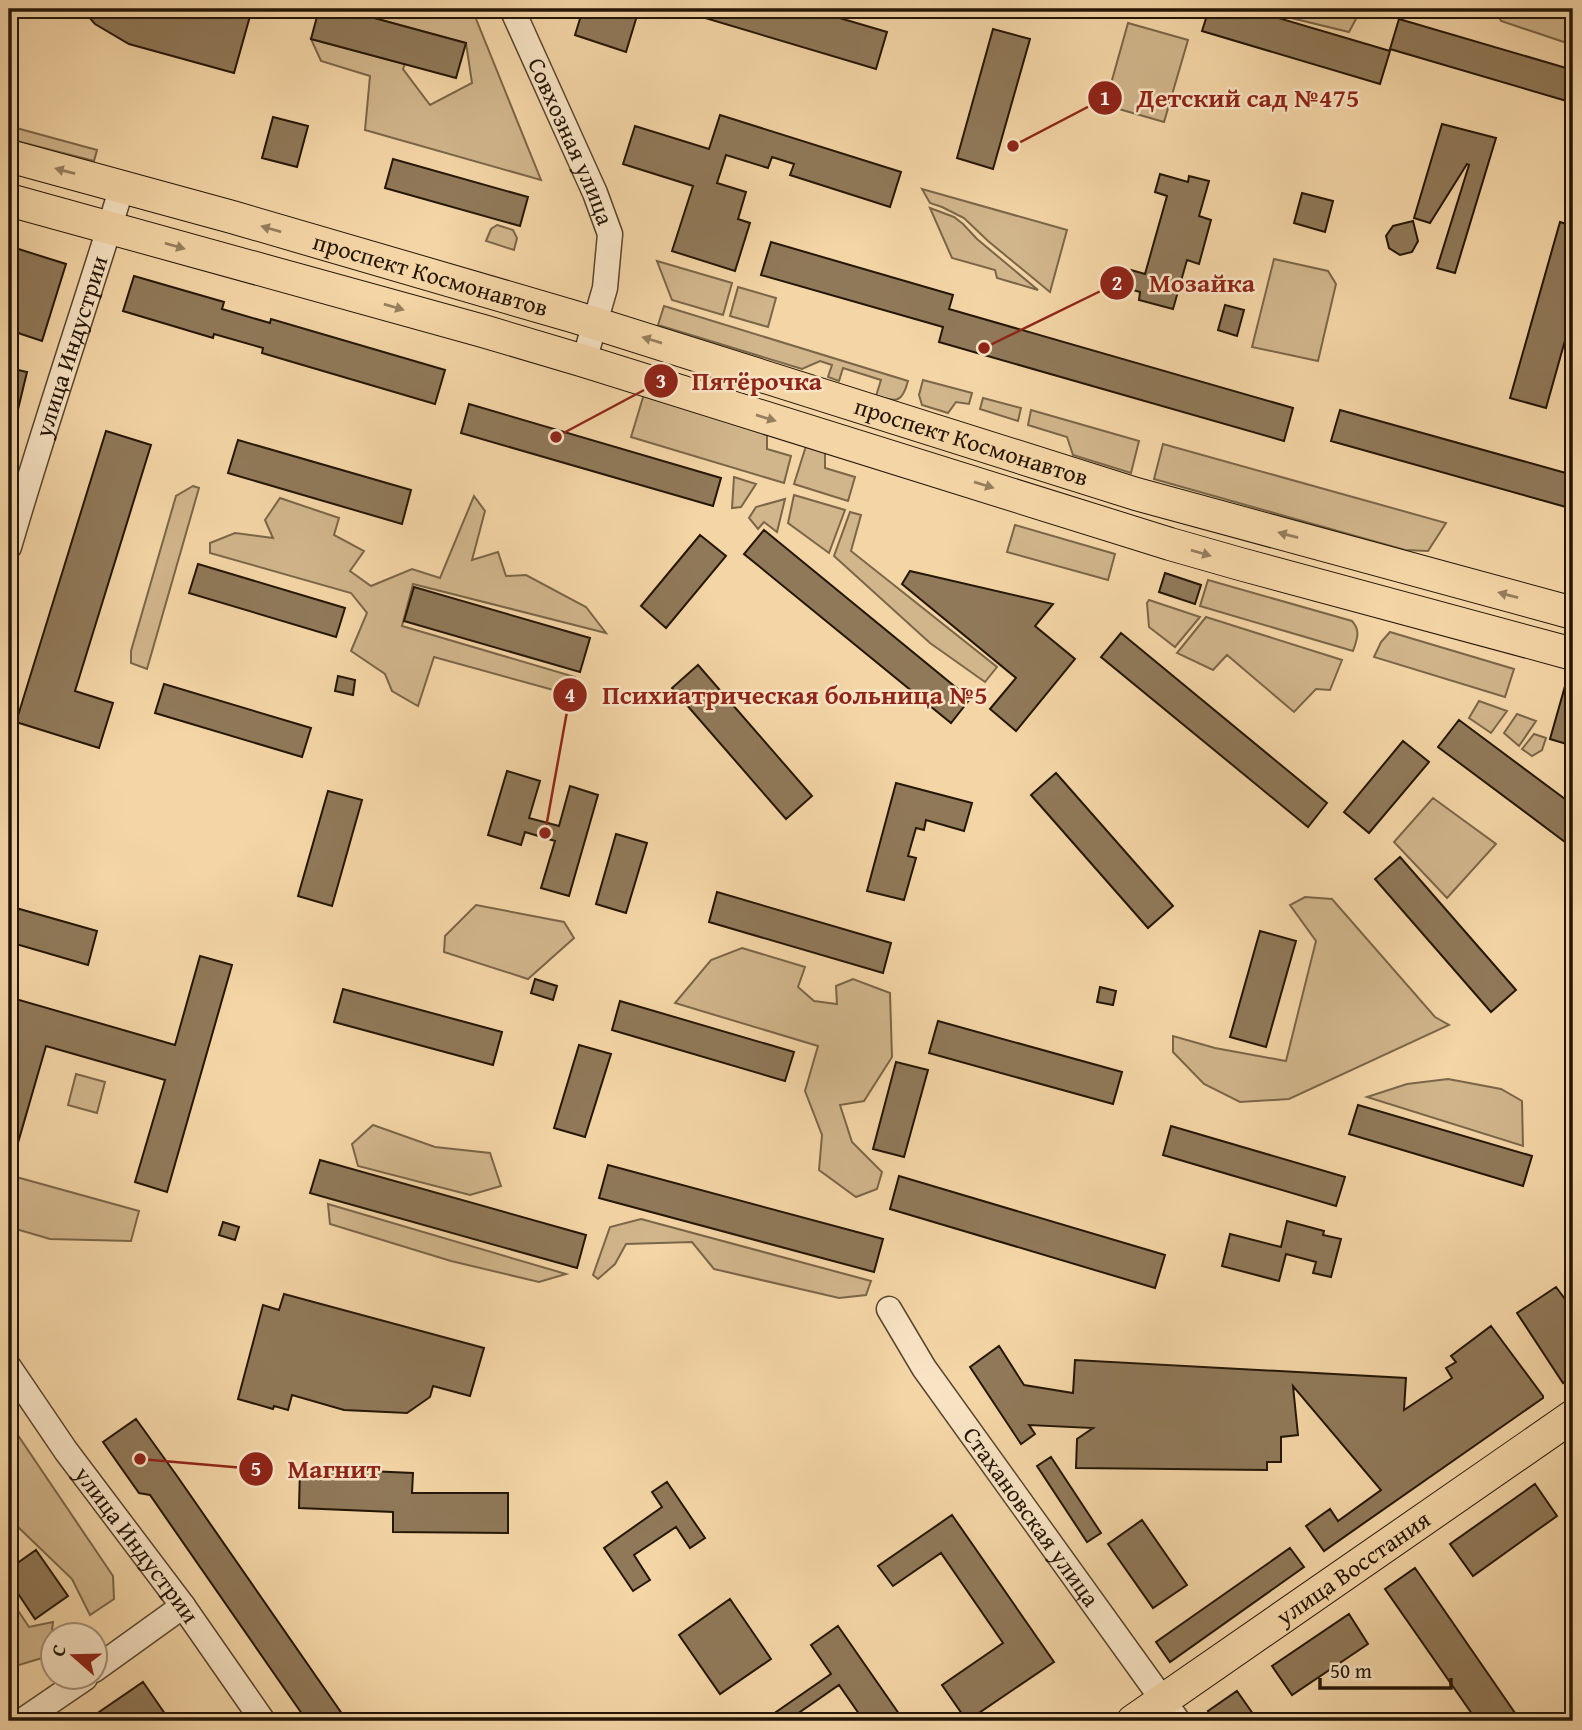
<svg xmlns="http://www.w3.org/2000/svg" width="1582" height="1730" viewBox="0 0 1582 1730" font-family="'Gentium Book Plus',serif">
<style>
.green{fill:#d1b58b;stroke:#7a6648;stroke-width:2}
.building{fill:#907959;stroke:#241606;stroke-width:2}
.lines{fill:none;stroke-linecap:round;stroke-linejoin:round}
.minor-casing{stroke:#58462e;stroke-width:27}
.major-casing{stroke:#241606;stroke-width:34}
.minor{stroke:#f8e4c5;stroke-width:24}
.major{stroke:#f4d5a6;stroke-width:32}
.oneway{fill:#967f5e}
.labels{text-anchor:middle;stroke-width:5;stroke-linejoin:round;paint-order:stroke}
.street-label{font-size:24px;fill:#241606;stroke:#f8e4c5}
.leader{fill:none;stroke:#8f2418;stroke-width:2.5}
.callout-dot{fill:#8f2418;stroke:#f8e4c5;stroke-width:2.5}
.mark-label{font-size:21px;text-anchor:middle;font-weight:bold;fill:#fff}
.callout-label{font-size:26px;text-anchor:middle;font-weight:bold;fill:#8f2418;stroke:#f8e4c5;stroke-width:5;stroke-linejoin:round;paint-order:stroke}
</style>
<rect width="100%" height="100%" fill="#f4d5a6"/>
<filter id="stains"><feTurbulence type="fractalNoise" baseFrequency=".00286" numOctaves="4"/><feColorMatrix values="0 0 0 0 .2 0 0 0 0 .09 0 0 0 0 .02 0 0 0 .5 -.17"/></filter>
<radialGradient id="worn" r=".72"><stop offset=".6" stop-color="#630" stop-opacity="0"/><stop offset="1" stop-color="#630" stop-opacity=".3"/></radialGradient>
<path class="green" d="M341,9H472L541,180L365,130L370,76L321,61L311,39L405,64L403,69L430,105L472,83L466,43Z
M1254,9H1320L1342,15L1357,17L1349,32Z
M1495,9H1573V45L1501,21Z
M1128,23L1188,40L1164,122L1105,105Z
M9,126L97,150L94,161L9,139Z
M922,189L1067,230L1050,292L988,241L964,218L942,207L930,203Z
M930,208L954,217L963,224L977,239L1038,290L997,278L995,270L952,258Z
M497,225L513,230L517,238L514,250L486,241L491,229Z
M1274,259L1328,271L1336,284L1318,361L1252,347Z
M657,261L732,283L723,315L672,300Z
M738,287L776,298L768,327L730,316Z
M664,306L908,381C902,403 898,402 876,396L881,380L843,368L839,381L828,377L832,365L820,361L802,369L658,325Z
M923,380L972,393L969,404L956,402L948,413L922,405L919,395Z
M644,394L767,435V449L791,456L784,483L631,437Z
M983,398L1021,408L1018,421L980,409Z
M1031,410L1139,441L1131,473L1073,455L1067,437L1028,425Z
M1163,444L1446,523L1428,551L1405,550L1154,479Z
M806,446L825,452V468L855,477L848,501L794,484Z
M734,477L756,484L741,507L732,508Z
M193,486L199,488L147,669L131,663V651L176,496Z
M794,495L845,510L829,553L788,523Z
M474,496L485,511L472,560L498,552L506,576L526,575L586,607L606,633L413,584L402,626L575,677L579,697L434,657L418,706L392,691L385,674L351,651L367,613L351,593L210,553V543L235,533L273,538L265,520L280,498L339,518L334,535L364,551L350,571L371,586L412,569L440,578Z
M785,499L777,532L764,522L758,529L749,518L756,507Z
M850,512L861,515L851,551L997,667L985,682L930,643L834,556Z
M1015,525L1115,554L1108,580L1007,552Z
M1208,580L1352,621C1361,631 1357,639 1353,651L1200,606Z
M1149,600L1200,617L1175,647L1149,627L1147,603Z
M1206,617L1342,660L1330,690L1316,689L1294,712L1227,655L1213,670L1177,653Z
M1390,632L1514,669L1505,697L1374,657L1381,642Z
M1479,701L1507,711L1491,733L1469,718Z
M1517,714L1536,721L1519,746L1504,733Z
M1534,734L1546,738L1542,750L1532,756L1522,749Z
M1433,798L1496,844L1447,898L1394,842Z
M1305,897L1332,899L1435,1017L1449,1025L1289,1099L1240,1102L1204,1084L1173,1052V1036L1215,1048L1286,1061L1316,941L1290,905Z
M476,905L564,922L574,938L528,979L444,952L445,936Z
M742,948L805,967L798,987L814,1001L837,1004L836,986L853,979L890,993L892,1057L864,1101L840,1105L852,1142L882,1172L877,1189L856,1197L819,1170L822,1135L805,1091L818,1046L675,1003L711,960Z
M76,1074L105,1082L97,1113L68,1105Z
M1448,1079L1501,1089L1522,1101L1523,1146L1367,1097L1407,1084Z
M373,1125L435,1147L490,1153L501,1186L470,1195L358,1166L352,1144Z
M9,1175L139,1211L131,1241L50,1239L9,1227Z
M328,1204L566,1274L539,1282L451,1261L330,1224Z
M641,1219L871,1281L866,1295L839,1298L714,1269L692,1242L626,1244L615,1264L598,1279L593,1275L610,1227Z
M9,1422L113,1576L114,1599L90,1615L72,1579L17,1526L9,1530Z
M9,1597L29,1627L53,1622L49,1656L9,1668Z"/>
<path class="building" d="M82,9H252L234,73L129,44L95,24Z
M319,9H341L466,43L456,78L311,39Z
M583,9H639L626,52L575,35Z
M685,9H809L887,32L876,69L685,12Z
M1209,9H1248L1390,51L1380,84L1202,31Z
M1399,19L1573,70V90L1570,102L1390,49Z
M993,29L1030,39L993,169L957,158Z
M720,115L901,172L890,207L790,175L794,164L772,157L768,168L726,155L717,183L746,192L738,219L750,223L735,271L672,251L693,186L623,164L635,126L709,149Z
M273,117L308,126L297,167L262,158Z
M1442,124L1496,138L1455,273L1437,268L1469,165L1467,164L1430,223L1414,218Z
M393,159L528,197L520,226L385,188Z
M1160,174L1188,182L1189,176L1209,181L1199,216L1211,220L1199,264L1187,260L1173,309L1139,300L1140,292L1126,288L1131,270L1145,274L1167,196L1155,192Z
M1302,193L1333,201L1325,232L1294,223Z
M1413,221L1418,241L1412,252L1400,255L1389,248L1386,236L1393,226Z
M1560,222L1573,226V312L1546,408L1510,398Z
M771,242L953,295L949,309L1293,408L1284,441L939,342L943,327L761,275Z
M9,246L66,264L42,341L9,330Z
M134,276L224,302L222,309L270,323L271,319L445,370L435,404L262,353L263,348L214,334L213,338L123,311Z
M1225,305L1244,310L1237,336L1218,330Z
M9,368L27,372L14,426L9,425Z
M469,404L721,478L713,506L461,433Z
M1340,410L1573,475V509L1331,441Z
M106,431L151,445L75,691L113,703L99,748L16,722Z
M238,440L411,490L402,524L228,473Z
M764,530L970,699L951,723L744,554Z
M700,535L726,556L666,628L641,606Z
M198,564L345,608L336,637L189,593Z
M910,571L1053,604L1035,626L1075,659L1016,731L990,709L1016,678L902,584Z
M1165,573L1201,585L1195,604L1159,592Z
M414,587L590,638L580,672L404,621Z
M1121,633L1327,803L1308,827L1101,657Z
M698,665L812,796L786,819L672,688Z
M1569,672H1573V746L1550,739Z
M338,676L355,680L353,695L335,691Z
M164,684L311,728L302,757L155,713Z
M1459,720L1573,805V848L1438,747Z
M1403,741L1429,762L1369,833L1344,812Z
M507,771L540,781L529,818L559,826L570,786L598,795L569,896L541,888L555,841L525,832L521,845L488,835Z
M1056,773L1173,906L1148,928L1031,795Z
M896,783L972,803L964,831L926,820L924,830L916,828L908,856L916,858L904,900L867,891Z
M328,791L362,800L332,906L298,896Z
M616,834L647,843L626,913L596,904Z
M1400,857L1516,990L1491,1012L1375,879Z
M717,892L891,943L883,973L709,922Z
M9,906L97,931L88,965L9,942Z
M1260,931L1296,941L1266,1047L1230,1037Z
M200,956L232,965L167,1192L135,1182L165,1080L46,1046L13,1160L9,1159V997L175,1045Z
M535,979L557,986L553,1000L531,993Z
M1100,987L1116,991L1113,1005L1097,1002Z
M343,989L502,1032L493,1065L334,1022Z
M620,1001L794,1052L785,1081L612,1030Z
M938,1021L1122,1072L1113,1104L929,1053Z
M579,1045L611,1054L585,1137L554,1128Z
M896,1062L928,1070L904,1157L873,1149Z
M1358,1105L1532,1156L1523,1186L1349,1134Z
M1171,1126L1345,1177L1336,1206L1163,1155Z
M320,1160L586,1235L577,1268L310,1193Z
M608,1165L883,1239L874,1272L599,1198Z
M899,1176L1165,1255L1155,1288L890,1209Z
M1287,1221L1324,1231L1323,1235L1341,1239L1331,1277L1313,1273L1316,1262L1286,1254L1279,1281L1222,1266L1230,1234L1281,1247Z
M223,1222L239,1227L235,1240L219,1235Z
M1556,1287L1565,1299L1573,1293V1376L1563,1383L1517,1313Z
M284,1294L484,1348L470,1396L433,1386L430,1397L407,1413L344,1410L292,1395L288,1410L274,1406L273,1409L238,1399L263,1305L279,1310Z
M1491,1326L1543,1396V1398L1324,1551L1306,1526L1330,1509L1338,1521L1381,1490L1293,1386L1298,1435L1281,1437V1462H1267V1470L1076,1468L1077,1439L1093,1428L1029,1425L1035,1434L1021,1444L970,1367L999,1346L1024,1385L1073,1393L1075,1360L1406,1378L1404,1410L1452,1378L1446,1368L1456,1362L1451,1356Z
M136,1419L177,1476L347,1721H307L150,1495L139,1493L103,1442Z
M1051,1457L1101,1533L1087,1542L1037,1466Z
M300,1468L413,1473L412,1493H508V1533L393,1532V1512L299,1508Z
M667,1482L705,1538L690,1548L676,1527L634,1555L650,1580L633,1591L604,1548L662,1507L652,1492Z
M1535,1484L1557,1516L1473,1576L1450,1544Z
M952,1515L1054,1662L967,1721L942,1685L1003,1643L941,1553L893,1586L878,1566Z
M1142,1520L1187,1585L1153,1608L1108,1544Z
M1290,1548L1304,1567L1170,1662L1156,1642Z
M36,1550L68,1596L35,1619L9,1580V1569Z
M1415,1568L1515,1713L1503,1721H1477L1385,1589Z
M730,1599L771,1659L720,1694L679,1635Z
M1349,1614L1368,1644L1292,1695L1272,1666Z
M838,1626L904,1721H864L839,1685L787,1721H763L831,1674L811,1645Z
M143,1682L170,1721H86Z
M1237,1691L1258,1721H1215L1208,1711Z"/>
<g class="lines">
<defs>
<g id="minor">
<path id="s1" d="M512,9L595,193L610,234L605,288L584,361"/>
<path id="s2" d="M9,547C44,427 85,307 122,187"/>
<path id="s3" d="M889,1309L924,1368L1178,1721"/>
<path id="s4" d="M9,1367L66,1451L183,1606L263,1721"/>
<path d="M94,1670L183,1606"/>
<path d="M22,1721L85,1678"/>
</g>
<g id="major">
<path id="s5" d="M9,156L232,217L575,317L1136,494L1573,613"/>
<path d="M9,200L483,331L584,361L1170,544L1240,564L1573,654"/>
<path id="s6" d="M1133,1721L1573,1416"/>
</g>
</defs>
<use href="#minor" class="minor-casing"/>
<use href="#major" class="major-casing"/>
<use href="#minor" class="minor"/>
<use href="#major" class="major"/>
</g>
<defs><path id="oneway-solid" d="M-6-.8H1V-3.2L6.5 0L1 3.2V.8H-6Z" transform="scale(1.75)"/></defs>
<g class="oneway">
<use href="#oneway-solid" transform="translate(65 171) rotate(-165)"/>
<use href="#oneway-solid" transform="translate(271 229) rotate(-164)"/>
<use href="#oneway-solid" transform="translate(175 246) rotate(16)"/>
<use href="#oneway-solid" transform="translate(394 307) rotate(16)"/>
<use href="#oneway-solid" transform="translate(652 340) rotate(-163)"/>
<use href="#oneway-solid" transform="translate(766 418) rotate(17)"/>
<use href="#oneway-solid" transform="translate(984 485) rotate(17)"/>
<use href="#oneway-solid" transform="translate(1288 535) rotate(-165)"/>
<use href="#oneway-solid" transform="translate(1201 553) rotate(16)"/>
<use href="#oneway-solid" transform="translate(1508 595) rotate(-165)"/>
</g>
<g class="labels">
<g class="street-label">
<text dy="8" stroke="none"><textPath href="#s1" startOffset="145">Совхозная улица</textPath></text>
<text dy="8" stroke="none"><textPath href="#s5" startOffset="438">проспект Космонавтов</textPath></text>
<text dy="8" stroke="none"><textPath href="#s2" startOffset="210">улица Индустрии</textPath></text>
<text dy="8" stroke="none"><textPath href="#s5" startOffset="1004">проспект Космонавтов</textPath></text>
<text dy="8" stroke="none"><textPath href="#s3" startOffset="252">Стахановская улица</textPath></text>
<text dy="8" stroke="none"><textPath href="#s4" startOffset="219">улица Индустрии</textPath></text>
<text dy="8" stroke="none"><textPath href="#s6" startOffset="268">улица Восстания</textPath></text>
</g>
</g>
<path class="leader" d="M1013 146L1105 98M984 348L1117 283M556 437L661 381M545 833L570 695M140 1459L256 1469"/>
<g class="callout-dot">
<circle cx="1013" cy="146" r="7"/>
<circle cx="984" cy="348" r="7"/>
<circle cx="556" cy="437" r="7"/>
<circle cx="545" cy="833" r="7"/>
<circle cx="140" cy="1459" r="7"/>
<circle cx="1105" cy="98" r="18"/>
<circle cx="1117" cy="283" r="18"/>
<circle cx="661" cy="381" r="18"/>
<circle cx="570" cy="695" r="18"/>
<circle cx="256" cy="1469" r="18"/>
</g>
<g class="mark-label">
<text x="1105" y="105">1</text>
<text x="1117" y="290">2</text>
<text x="661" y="388">3</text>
<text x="570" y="702">4</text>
<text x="256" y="1476">5</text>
</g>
<g class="callout-label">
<text x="1248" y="107">Детский сад №475</text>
<text x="1202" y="292">Мозайка</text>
<text x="757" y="390">Пятёрочка</text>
<text x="795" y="704">Психиатрическая больница №5</text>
<text x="334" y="1478">Магнит</text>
</g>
<rect width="1582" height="1730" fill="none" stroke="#f4d5a6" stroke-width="35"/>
<rect x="10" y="10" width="1561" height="1709" fill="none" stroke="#241606" stroke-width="3.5"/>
<rect x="18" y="18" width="1547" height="1695" fill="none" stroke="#241606" stroke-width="2"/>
<g transform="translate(74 1656) rotate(290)"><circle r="33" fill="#f8e4c5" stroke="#a39279" stroke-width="2"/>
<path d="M0-5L12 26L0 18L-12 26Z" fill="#8f2418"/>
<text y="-10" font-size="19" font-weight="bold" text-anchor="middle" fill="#241606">С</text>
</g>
<path d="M1320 1678v10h131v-10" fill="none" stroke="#241606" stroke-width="3.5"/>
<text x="1330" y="1678" font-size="21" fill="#241606" stroke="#f8e4c5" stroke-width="5" paint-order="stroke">50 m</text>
<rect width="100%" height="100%" filter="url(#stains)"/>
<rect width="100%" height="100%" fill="url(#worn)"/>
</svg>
